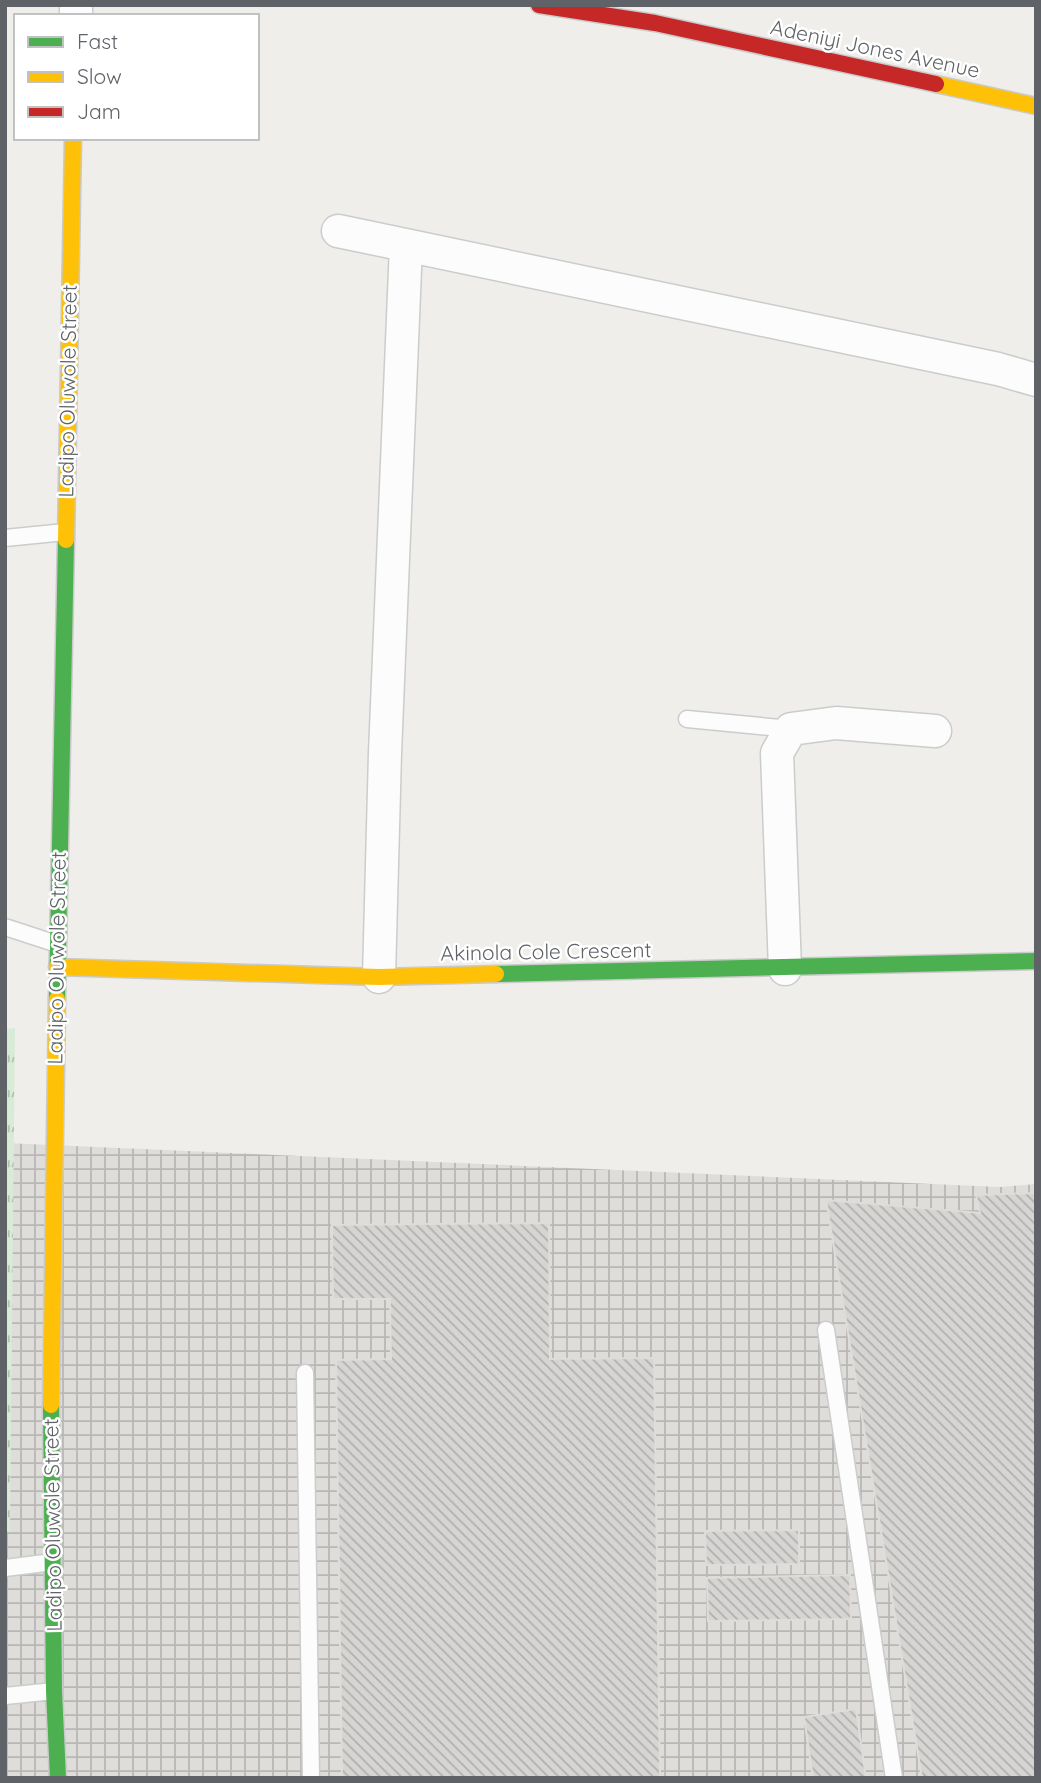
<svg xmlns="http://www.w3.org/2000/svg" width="1041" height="1783" viewBox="0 0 1041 1783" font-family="Quicksand,sans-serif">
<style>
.industrial{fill:url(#industrial-grid)}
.grass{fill:url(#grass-tufts)}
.building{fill:url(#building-back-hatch);stroke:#deddd9;stroke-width:2}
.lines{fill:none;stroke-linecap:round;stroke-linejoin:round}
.lane-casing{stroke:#cbcccc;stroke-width:19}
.street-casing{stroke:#cbcccc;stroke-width:35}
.fast-casing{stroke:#cacacb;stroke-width:19}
.slow-casing{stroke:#cacacb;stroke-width:19}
.jam-casing{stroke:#cacacb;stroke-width:19}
.lane{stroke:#fdfcfc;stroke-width:16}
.street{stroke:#fdfcfc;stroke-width:32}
.fast{stroke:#4caf50;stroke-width:16}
.slow{stroke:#ffc107;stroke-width:16}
.jam{stroke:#c62828;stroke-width:16}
.labels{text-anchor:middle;stroke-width:5;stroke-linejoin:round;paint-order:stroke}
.street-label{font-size:21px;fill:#5f6368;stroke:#fff}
</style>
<defs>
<pattern id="industrial-grid" width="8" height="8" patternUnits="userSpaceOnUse" patternTransform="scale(1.75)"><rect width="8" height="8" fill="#dfddda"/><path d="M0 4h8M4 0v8" fill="none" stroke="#b8b7b5"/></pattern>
<pattern id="grass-tufts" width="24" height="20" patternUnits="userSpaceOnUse" patternTransform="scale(1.75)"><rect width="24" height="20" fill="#d8ebd6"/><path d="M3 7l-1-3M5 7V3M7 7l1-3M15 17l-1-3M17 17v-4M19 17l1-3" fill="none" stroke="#b2c2b1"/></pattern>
<pattern id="building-back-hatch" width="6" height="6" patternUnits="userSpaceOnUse" patternTransform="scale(1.75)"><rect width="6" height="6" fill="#d6d5d3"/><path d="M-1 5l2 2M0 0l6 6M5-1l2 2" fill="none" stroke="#b1b0af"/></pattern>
</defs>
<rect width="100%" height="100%" fill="#efeeea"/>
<path class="industrial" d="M5,1143L1000,1187L1036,1184V1778H5Z"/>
<path class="grass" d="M15,1028L10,1531L5,1532V1029Z"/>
<path class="building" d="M1036,1193V1778H922L826,1200L980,1213L976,1195Z
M549,1223L550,1359L654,1358L660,1778H342L336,1360L391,1359L390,1299H333L332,1225Z
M799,1530V1564L706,1565L705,1531Z
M850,1575L851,1619L708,1621L707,1578Z
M856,1709L866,1778H813L804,1717Z"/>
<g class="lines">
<defs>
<path id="lane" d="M5,538L65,532
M687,719L791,729
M5,927L57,944
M826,1330L894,1778
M305,1373L311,1778
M5,1568L53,1562
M5,1696L54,1691"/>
<path id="street" d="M76,16V5
M338,231L998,369L1036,380
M785,969L777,753L791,729L836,723L935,731
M379,977L385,753L406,245"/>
<path id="fast" d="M496,974L1036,961
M57,999L66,540
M51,1405L54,1691L58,1778"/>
<path id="slow" d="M936,84L1036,106
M66,540L73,138
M57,967L379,977L496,974
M51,1405L57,999"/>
<path id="jam" d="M539,5L655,23L936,84"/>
</defs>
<use href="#lane" class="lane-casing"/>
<use href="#street" class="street-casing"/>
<use href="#fast" class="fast-casing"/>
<use href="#slow" class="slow-casing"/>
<use href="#jam" class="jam-casing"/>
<use href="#lane" class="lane"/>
<use href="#street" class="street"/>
<use href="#fast" class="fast"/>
<use href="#slow" class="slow"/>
<use href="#jam" class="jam"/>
</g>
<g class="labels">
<g class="street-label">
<text transform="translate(875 49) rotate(12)" y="7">Adeniyi Jones Avenue</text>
<text transform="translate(68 391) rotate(-89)" y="7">Ladipo Oluwole Street</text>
<text transform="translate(546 952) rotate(-1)" y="7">Akinola Cole Crescent</text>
<text transform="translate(57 958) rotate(-89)" y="7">Ladipo Oluwole Street</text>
<text transform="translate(53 1525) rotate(-91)" y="7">Ladipo Oluwole Street</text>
</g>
</g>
<rect width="1041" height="1783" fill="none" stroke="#5f6368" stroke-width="14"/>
<rect x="14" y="14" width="245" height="126" fill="#ffffff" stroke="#bfc1c3" stroke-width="2"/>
<rect x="28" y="37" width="35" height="10" fill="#4caf50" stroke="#bfc1c3" stroke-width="2"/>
<text x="77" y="49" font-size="21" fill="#5f6368">Fast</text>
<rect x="28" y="72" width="35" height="10" fill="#ffc107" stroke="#bfc1c3" stroke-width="2"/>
<text x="77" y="84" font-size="21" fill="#5f6368">Slow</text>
<rect x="28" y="107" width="35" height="10" fill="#c62828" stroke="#bfc1c3" stroke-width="2"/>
<text x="77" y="119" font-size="21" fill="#5f6368">Jam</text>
</svg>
